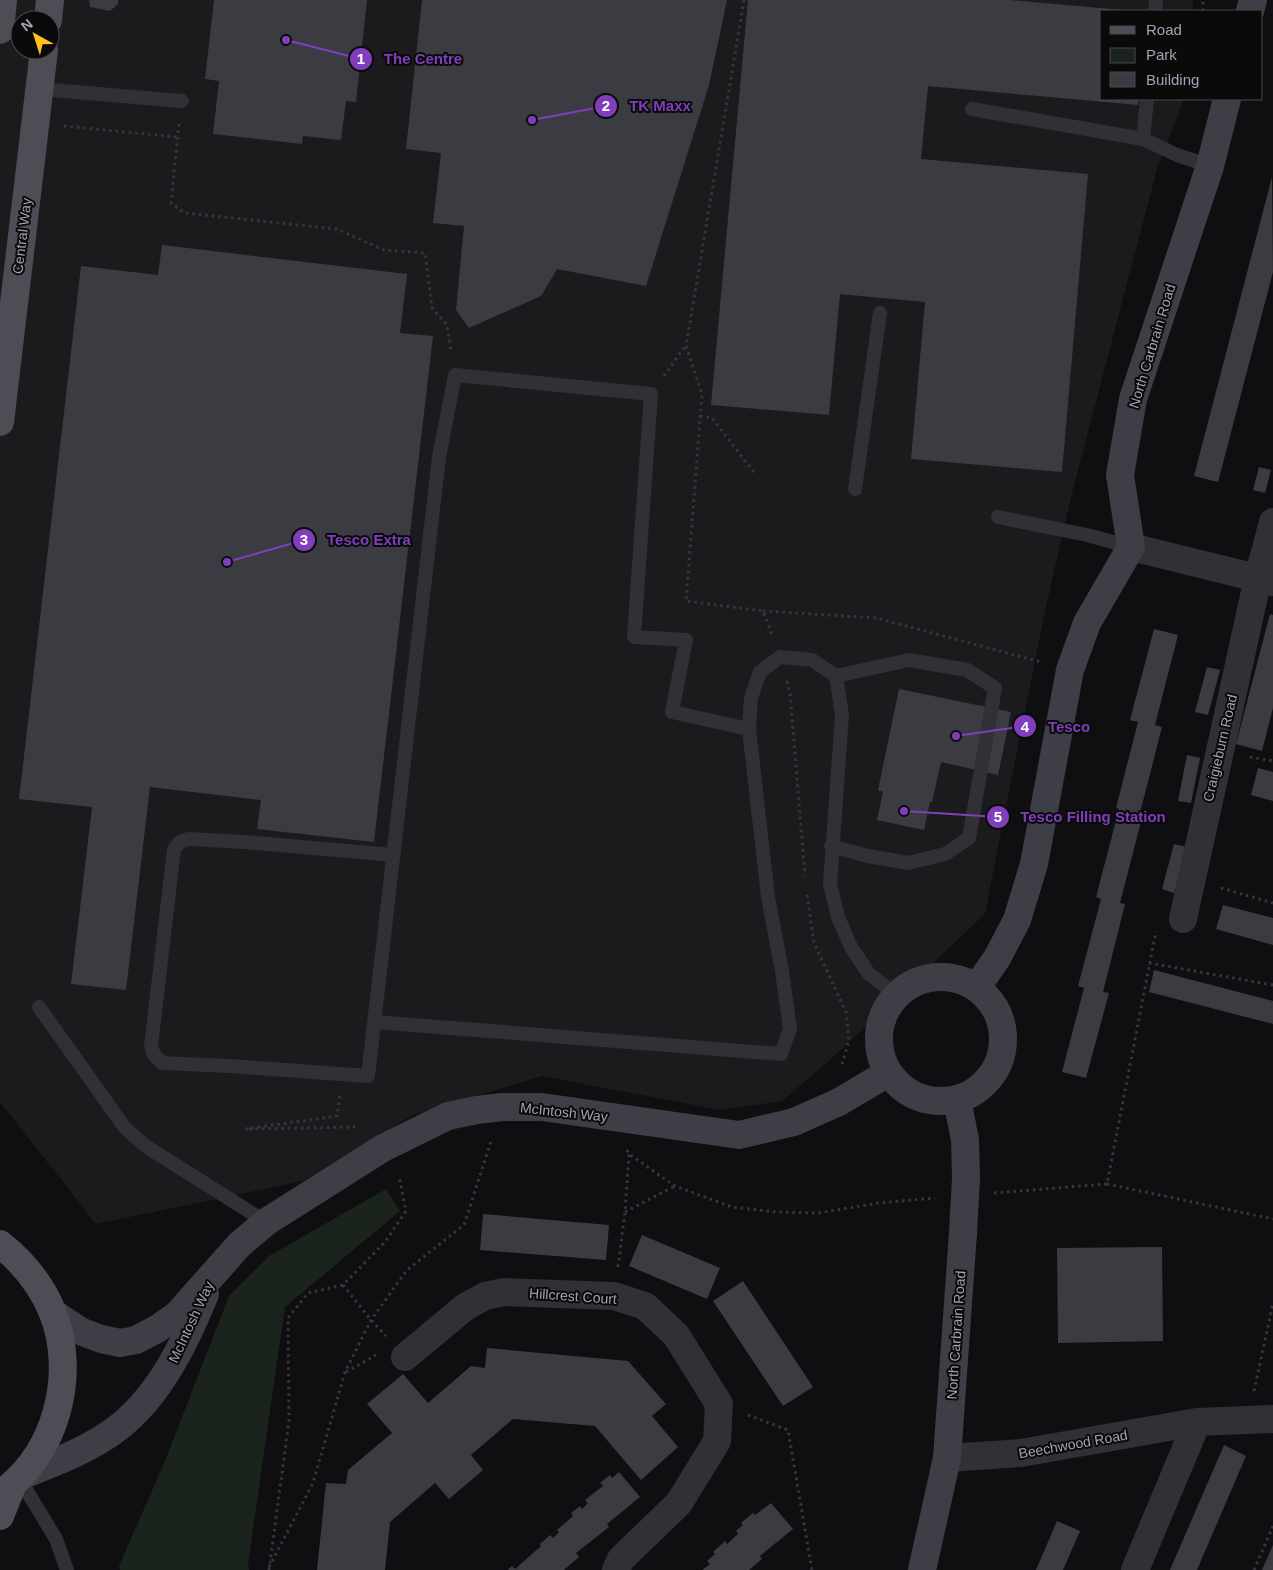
<svg xmlns="http://www.w3.org/2000/svg" width="1273" height="1570" viewBox="0 0 1273 1570" font-family="Helvetica,sans-serif">
<style>
.built{fill:#1b1b1e;fill-rule:evenodd}
.green{fill:#1b231d}
.building{fill:#3b3c41}
.lines{fill:none;stroke-linecap:round;stroke-linejoin:round}
.path{stroke:#36373d;stroke-width:3;stroke-dasharray:2.5 4;stroke-linecap:butt}
.lane{stroke:#303036;stroke-width:14}
.street{stroke:#303036;stroke-width:28}
.secondary{stroke:#3e3f46;stroke-width:28}
.primary{stroke:#4c4d55;stroke-width:28}
.secondary-bridge{stroke:#3e3f46;stroke-width:28}
.labels{text-anchor:middle;stroke-width:4;stroke-linejoin:round;paint-order:stroke}
.street-label{font-size:14px;fill:#9fa4b3;stroke:#0a0a0b}
.leader{fill:none;stroke:#803ebd;stroke-width:2}
.callout-dot{fill:#803ebd;stroke:#0a0a0b;stroke-width:2}
.mark-label{font-size:15px;text-anchor:middle;font-weight:bold;fill:#fff}
.callout-label{font-size:15px;text-anchor:middle;font-weight:bold;fill:#803ebd;stroke:#0a0a0b;stroke-width:4;stroke-linejoin:round;paint-order:stroke}
</style>
<rect width="100%" height="100%" fill="#0f0f11"/>
<path class="built" d="M0,0H1193V11H1102V99H1184L1157,169L1071,497L1042,625L985,914L829,1061L782,1101L720,1110L542,1076L413,1115L303,1181L96,1224L0,1102ZM20,20H50V50H20Z"/>
<path class="green" d="M386,1189L400,1211L285,1307L248,1564L249,1570H120L119,1566L165,1461L229,1296L269,1256Z"/>
<path class="building" d="M89,0H118V4L110,11L90,7Z
M214,0H367L356,102L346,101L341,140L303,136L302,144L213,134L219,81L205,79Z
M422,0H727L709,85L646,286L557,269L541,296L469,328L456,310L464,226L433,223L441,153L406,149Z
M748,0H1009L1122,10V11H1102V99H1139L1138,105L928,86L921,159L1088,174L1062,472L911,459L925,302L840,294L829,415L711,405Z
M1272,177L1273,272L1218,482L1194,476Z
M162,245L407,274L400,333L433,336L374,842L257,829L261,800L150,787L126,990L71,984L92,807L19,799L81,266L158,275Z
M1259,467L1271,470L1265,493L1253,490Z
M1270,614L1273,615V708L1262,751L1236,744Z
M1154,629L1178,635L1155,725L1162,727L1140,813L1143,814L1120,903L1125,904L1103,992L1109,993L1086,1078L1062,1072L1084,988L1078,986L1101,899L1096,897L1119,809L1116,808L1138,722L1130,720Z
M1207,667L1220,670L1208,715L1195,712Z
M899,689L1011,712L998,775L941,762L932,802H930L924,830L877,820L883,792L878,790Z
M1187,755L1200,758L1191,803L1178,801Z
M1258,768L1273,772V801L1251,795Z
M1174,844L1187,847L1174,893L1162,889Z
M1223,905L1273,918V945L1216,929Z
M1154,970L1273,1001V1024L1149,992Z
M483,1214L609,1225L606,1260L480,1250Z
M642,1235L720,1268L707,1299L629,1266Z
M1162,1247L1163,1341L1058,1343L1057,1248Z
M743,1281L813,1387L783,1406L713,1301Z
M487,1348L628,1361L666,1404L652,1416L678,1447L641,1480L595,1426L513,1419L471,1455L483,1470L449,1499L435,1483L390,1522L385,1570H317L326,1483L346,1484L348,1470L392,1433L367,1404L403,1374L428,1403L471,1366L485,1368Z
M1224,1445L1246,1456L1197,1570H1170Z
M619,1472L640,1497L607,1524L609,1527L576,1553L579,1557L564,1570H508L512,1566L515,1569L541,1546L540,1544L550,1535L553,1538L559,1532L557,1530L573,1516L571,1513L580,1506L582,1509L588,1503L585,1500L603,1486L600,1483L610,1475L612,1478Z
M771,1503L793,1529L760,1556L762,1559L749,1570H702L710,1564L707,1561L715,1554L713,1552L725,1541L727,1544L738,1534L736,1531L743,1525L741,1523L753,1513L755,1515Z
M1057,1521L1080,1531L1063,1570H1036Z
M1273,1545V1570H1262Z"/>
<g class="lines">
<path class="path" d="M744,0L686,346L702,394L686,601L763,611L773,637
M1203,11V0
M179,124L171,203L185,213L337,229L384,250L425,253L432,308L447,325L451,352
M64,126L177,137
M664,376L685,346
M700,416L712,418L756,475
M763,611L876,618L1041,662
M787,681L790,693L805,876
M1250,757L1273,761
M1221,888L1273,903
M807,895L814,943L846,1012L849,1040L842,1064
M1149,963L1273,985
M340,1096L337,1116L245,1129L359,1127
M627,1150L629,1154L675,1186L732,1207L775,1212L818,1213L879,1203L935,1198
M1107,1184L1273,1219
M994,1193L1107,1184L1156,931
M625,1212L675,1186
M618,1267L625,1212L629,1154
M343,1285L371,1320L386,1336
M346,1372L376,1355
M1254,1391L1273,1303
M748,1415L788,1430L812,1570
M269,1567L313,1483L345,1372L371,1320L407,1270L464,1225L492,1138
M269,1570L289,1421L288,1318L308,1293L343,1285L385,1242L406,1211L399,1176
M1254,1570L1273,1526"/>
<path class="lane" d="M1155,11L1156,0
M40,89L182,101
M972,109L1143,139L1177,155L1210,166
M1143,139L1147,99
M855,489L880,313
M998,517L1087,535L1131,547
M831,846L868,856L908,863L945,854L969,838L995,688L967,670L909,660L836,676
M393,855L245,842L188,839L180,842L174,849L151,1046L154,1055L162,1063L229,1066L368,1076L439,457L455,375L651,394L634,637L686,640L672,712L749,729
M39,1007L125,1128L147,1147L266,1222
M375,1022L781,1054L790,1029L782,971L768,897L749,729L751,698L760,672L780,657L812,660L836,676L842,715L830,884L838,917L851,947L869,974L897,995
M19,1478L56,1539L67,1570"/>
<path class="street" d="M1131,547L1273,582
M1183,919L1258,578L1273,522
M405,1357L465,1307L485,1296L504,1292L614,1296L645,1306L676,1335L719,1404L717,1441L679,1503L621,1559L616,1570
M947,1458L1021,1453L1197,1422L1273,1419
M1135,1570L1197,1422"/>
<path class="secondary" d="M1250,11L1253,0
M879 1039a62 62 0 1 1 124 0a62 62 0 1 1-124 0Z
M977,987L997,958L1017,920L1034,864L1070,670L1087,623L1131,547L1120,475L1133,399L1210,166L1227,99
M957,1099L965,1140L966,1178
M53,1313L80,1331L101,1339L120,1343L136,1340L157,1329L177,1315L239,1245L266,1222L383,1148L448,1116L477,1110L502,1107H542L739,1135L794,1122L839,1102L888,1073
M23,1475C56,1462 91,1449 119,1427C160,1395 186,1341 205,1294
M922,1570L947,1458L963,1233"/>
<path class="primary" d="M48,20L50,0
M0,30L3,0
M0,422L44,50
M0,1244C23,1262 42,1286 53,1313C77,1376 56,1455 0,1494
M0,1516L12,1486"/>
<path class="secondary-bridge" d="M963,1233L966,1178"/>
</g>
<g class="labels">
<g class="street-label">
<text transform="translate(22 236) rotate(-83)" y="5">Central Way</text>
<text transform="translate(1152 346) rotate(-73)" y="5">North Carbrain Road</text>
<text transform="translate(1220 748) rotate(-77)" y="5">Craigieburn Road</text>
<text transform="translate(564 1112) rotate(6)" y="5">McIntosh Way</text>
<text transform="translate(573 1296) rotate(4)" y="5">Hillcrest Court</text>
<text transform="translate(191 1322) rotate(-65)" y="5">McIntosh Way</text>
<text transform="translate(956 1335) rotate(-86)" y="5">North Carbrain Road</text>
<text transform="translate(1073 1444) rotate(-10)" y="5">Beechwood Road</text>
</g>
</g>
<path class="leader" d="M286 40L361 59M532 120L606 106M227 562L304 540M956 736L1025 726M904 811L998 817"/>
<g class="callout-dot">
<circle cx="286" cy="40" r="5"/>
<circle cx="532" cy="120" r="5"/>
<circle cx="227" cy="562" r="5"/>
<circle cx="956" cy="736" r="5"/>
<circle cx="904" cy="811" r="5"/>
<circle cx="361" cy="59" r="12"/>
<circle cx="606" cy="106" r="12"/>
<circle cx="304" cy="540" r="12"/>
<circle cx="1025" cy="726" r="12"/>
<circle cx="998" cy="817" r="12"/>
</g>
<g class="mark-label">
<text x="361" y="64">1</text>
<text x="606" y="111">2</text>
<text x="304" y="545">3</text>
<text x="1025" y="732">4</text>
<text x="998" y="822">5</text>
</g>
<g class="callout-label">
<text x="423" y="64">The Centre</text>
<text x="660" y="111">TK Maxx</text>
<text x="369" y="545">Tesco Extra</text>
<text x="1069" y="732">Tesco</text>
<text x="1093" y="822">Tesco Filling Station</text>
</g>
<rect x="1100" y="10" width="162" height="90" fill="#0a0a0b" stroke="#46484e"/>
<rect x="1110" y="26" width="25" height="8" fill="#4c4d55" stroke="#46484e"/>
<text x="1146" y="35" font-size="15" fill="#9fa4b3">Road</text>
<rect x="1110" y="48" width="25" height="15" fill="#1b231d" stroke="#46484e"/>
<text x="1146" y="60" font-size="15" fill="#9fa4b3">Park</text>
<rect x="1110" y="72" width="25" height="15" fill="#3b3c41" stroke="#46484e"/>
<text x="1146" y="85" font-size="15" fill="#9fa4b3">Building</text>
<g transform="translate(35 35) rotate(321)"><circle r="24" fill="#0a0a0b" stroke="#46484e"/>
<path d="M0-4L9 19L0 12L-9 19Z" fill="#fec219"/>
<text y="-8" font-size="14" font-weight="bold" text-anchor="middle" fill="#9fa4b3">N</text>
</g>
</svg>
